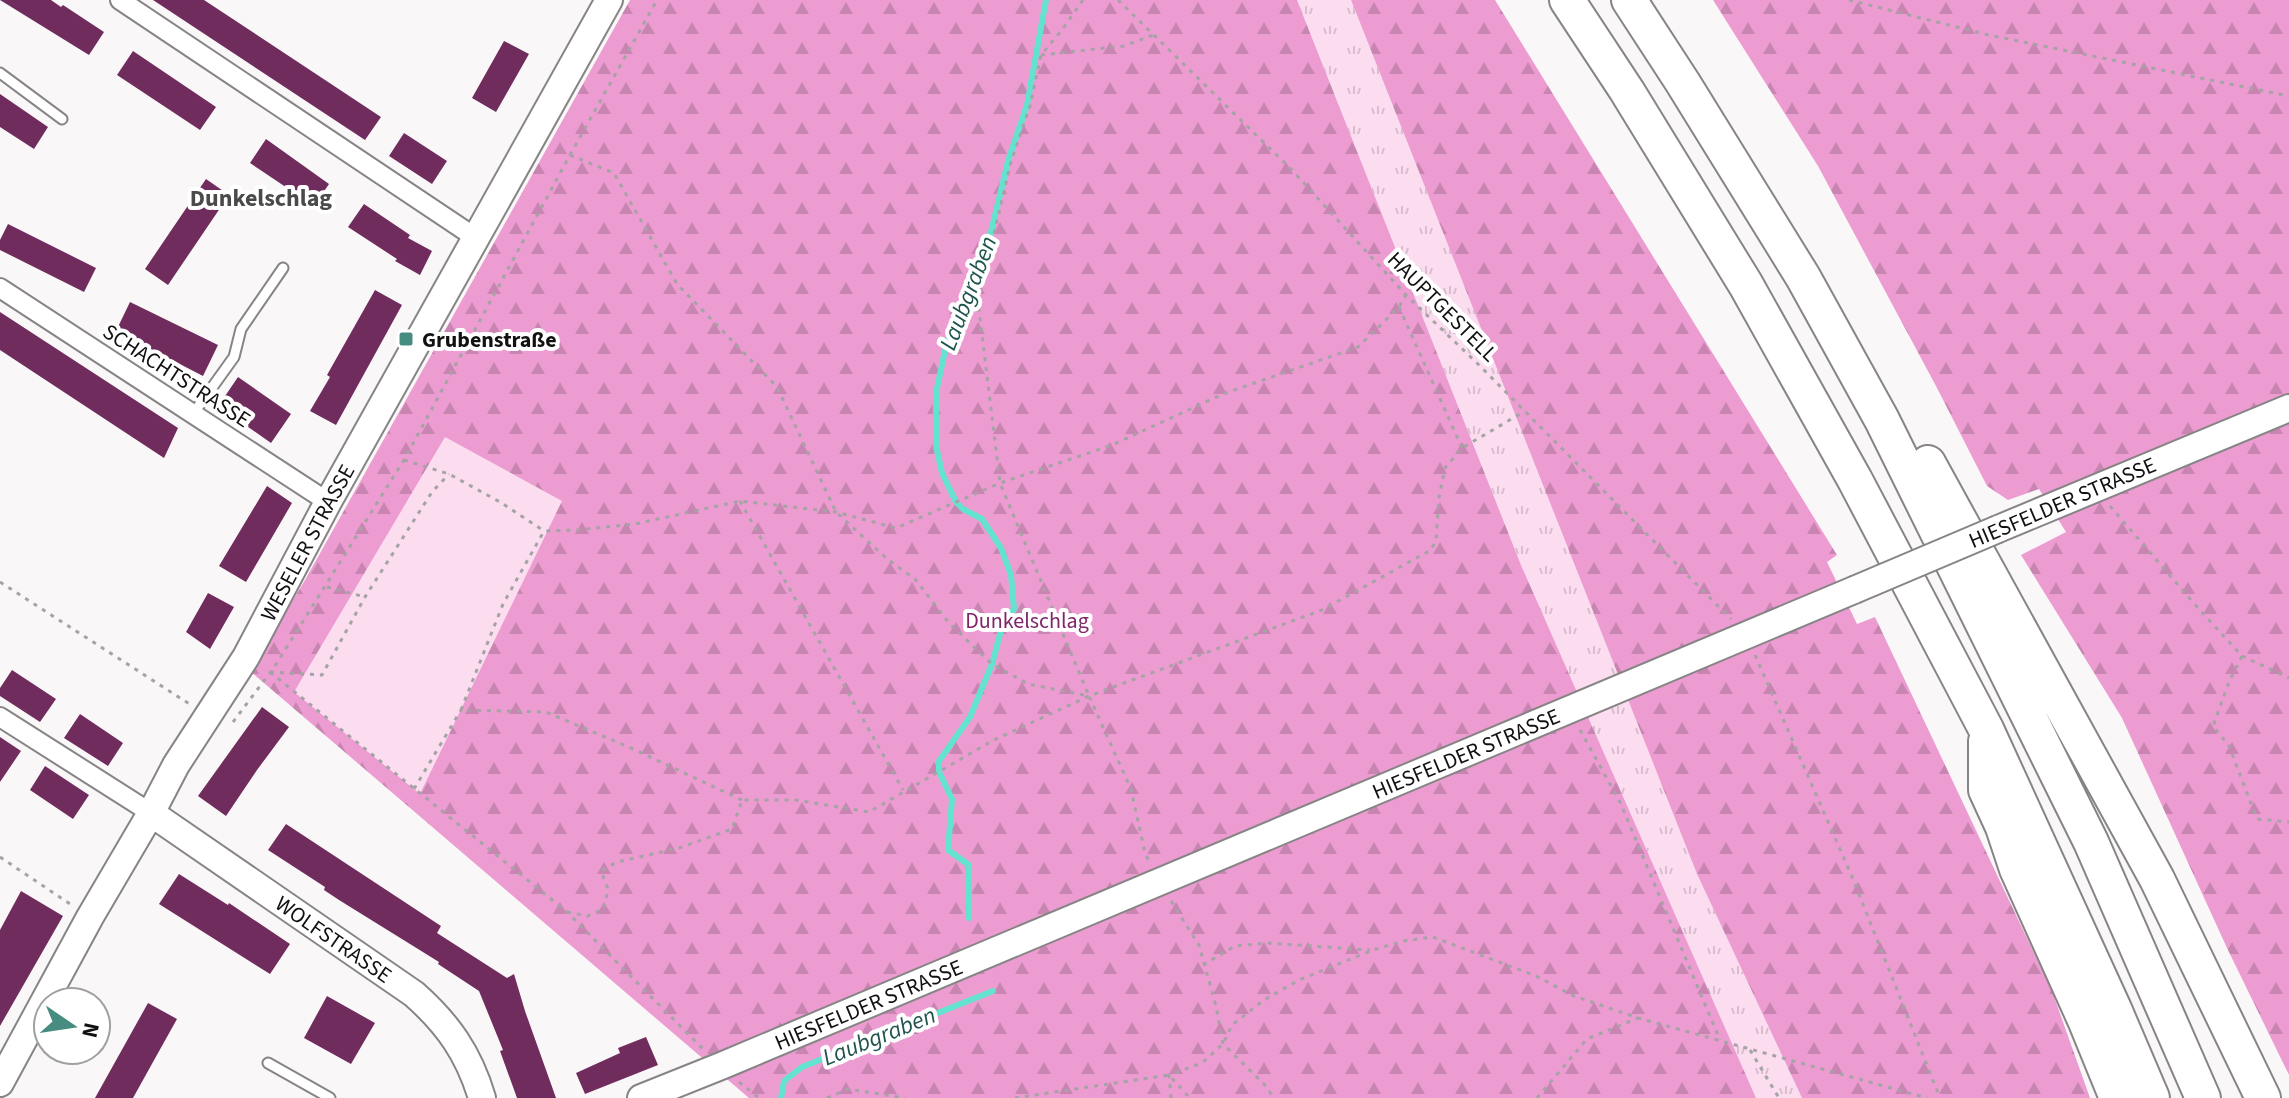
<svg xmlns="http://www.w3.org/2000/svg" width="2289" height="1098" viewBox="0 0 2289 1098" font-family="'Source Sans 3',sans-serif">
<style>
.grass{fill:url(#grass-tufts)}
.forest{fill:url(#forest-firs)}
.green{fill:#fcddf0}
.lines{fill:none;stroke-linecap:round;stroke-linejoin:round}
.stream{stroke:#64e2d0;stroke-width:6}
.building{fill:#712c5e}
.lane-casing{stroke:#878485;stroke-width:13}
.street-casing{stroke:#878485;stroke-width:22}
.secondary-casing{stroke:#878485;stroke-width:30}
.highway-casing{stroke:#878485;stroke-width:38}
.path{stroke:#a5a3a5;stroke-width:3;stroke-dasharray:4 6;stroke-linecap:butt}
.lane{stroke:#fff;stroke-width:9}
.street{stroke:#fff;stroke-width:18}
.secondary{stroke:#fff;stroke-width:26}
.highway{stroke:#fff;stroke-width:34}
.secondary-bridge-casing{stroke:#878485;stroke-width:30;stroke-linecap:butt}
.secondary-bridge{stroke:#fff;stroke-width:26}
.poi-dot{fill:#478c81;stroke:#fff;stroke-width:3}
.labels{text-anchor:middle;stroke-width:8;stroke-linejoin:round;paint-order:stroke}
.street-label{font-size:22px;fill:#121112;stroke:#fff}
.poi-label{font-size:22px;font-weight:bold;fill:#121112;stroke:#fff;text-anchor:start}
.park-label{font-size:22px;fill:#802568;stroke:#fff}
.neighbourhood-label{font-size:24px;font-weight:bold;fill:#4c494b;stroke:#fff}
.water-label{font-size:24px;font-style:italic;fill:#1e544c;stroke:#fff}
</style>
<defs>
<pattern id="grass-tufts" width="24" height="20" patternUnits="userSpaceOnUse" patternTransform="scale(2)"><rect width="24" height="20" fill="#fcddf0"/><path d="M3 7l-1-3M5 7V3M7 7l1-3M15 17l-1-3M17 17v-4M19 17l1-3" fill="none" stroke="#d7bdcd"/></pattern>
<pattern id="forest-firs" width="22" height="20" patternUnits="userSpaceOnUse" patternTransform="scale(2)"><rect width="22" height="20" fill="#ec9cd1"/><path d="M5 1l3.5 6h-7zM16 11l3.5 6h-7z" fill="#c985b2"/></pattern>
</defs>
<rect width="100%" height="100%" fill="#faf7f9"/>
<path class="grass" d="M1297,0H1351L1697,874L1802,1098H1756L1521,565Z"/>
<path class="forest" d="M630,0H1297L1521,565L1756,1098H749L250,671L305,580Z
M1351,0H1495L1837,555L1827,562L1857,624L1875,617L2052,991L2090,1098H1802L1697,874Z
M1713,0H2289V1075L2227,948L2122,718L2021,555L2066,532L2039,489L2008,500L1987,486L1936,386L1818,166Z"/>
<path class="green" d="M445,437L562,501L420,794L294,692Z"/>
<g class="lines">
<path class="stream" d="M969,918V865L948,850L952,799L939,772V761L970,717L992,664L1002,627L1014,609L1011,575L1001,548L982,519L963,509L956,502L942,473L936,446V393L947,341L987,249L1008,161L1027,105L1046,0
M781,1098L784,1081L802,1067L993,991"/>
</g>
<path class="building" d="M0,0H51L61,7L63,5L104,32L89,55Z
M153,0H204L381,117L365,140Z
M504,41L529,54L496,112L472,98Z
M133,51L216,107L200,130L117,75Z
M0,94L48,127L34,149L0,127Z
M404,133L447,161L432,184L389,156Z
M266,139L329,184L314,206L250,163Z
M206,179L229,195L168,285L145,269Z
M364,204L410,235L408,238L432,251L420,275L395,261L397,259L348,227Z
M8,224L96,268L84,292L0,250V240Z
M375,290L402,305L336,425L310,411L330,377L327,375Z
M130,302L218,345L203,376L116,331Z
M0,312L178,428L164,458L0,350Z
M238,377L291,414L271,443L221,408V402Z
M267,486L292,503L246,582L219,566Z
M208,593L234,607L210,649L186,632Z
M12,670L56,699L40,722L0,696V688Z
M262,707L289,727L257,770L226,816L198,796Z
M80,714L123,743L108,766L64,738Z
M0,737L21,751L0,782Z
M45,766L89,795L73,819L30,790Z
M286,824L441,926L437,933L507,978L514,974L525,1011L556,1098H517L500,1051L503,1050L479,991L438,964L439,962L339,900L324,890L325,887L268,850Z
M179,874L228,905L229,903L290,944L270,974L159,904Z
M21,891L63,916L0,1026V930Z
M327,996L375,1023L351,1064L304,1038Z
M148,1003L177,1019L153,1062L133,1098H95Z
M646,1037L658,1065L585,1094L576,1073L620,1053L618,1048Z"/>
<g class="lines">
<defs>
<path id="lane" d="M0,73L62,119
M193,414L234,357L241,329L283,268
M268,1063L330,1098"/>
<path id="street" d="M120,0L476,238
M0,288L328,502
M0,717L151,813"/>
<g id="secondary">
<path d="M1998,529L2289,408"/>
<path id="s1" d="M151,813L414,994C448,1024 469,1054 482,1098"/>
<path id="s2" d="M0,1083L90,917L151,813L176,765L246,657L328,502L609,0"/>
<path id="s3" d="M641,1098L721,1066L1854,590"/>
</g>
<path id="highway" d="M1567,0L1627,91L1746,285L1855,480L1986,729L2114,1009L2152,1098
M1629,0L1683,83L1803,277L1882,420L2091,842L2203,1098
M1928,463L2157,879L2263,1098
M1986,741V790L2003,827L2017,869L2086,1022L2117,1098"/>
</defs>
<use href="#lane" class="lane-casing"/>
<use href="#street" class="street-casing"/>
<use href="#secondary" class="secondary-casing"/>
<use href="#highway" class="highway-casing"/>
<path class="path" d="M1083,0L1062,30L1041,55L1030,106L1011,162L978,301L1000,483L1089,696
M1118,0L1292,170L1406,295L1479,365L1731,619
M1849,0L1989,35L2289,96
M1041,55L1124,46L1153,35
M570,155L614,173L677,284L777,387L836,512L886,558L915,579L949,623L992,664L1028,684L1089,696L1131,789L1145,853L1150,863
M1399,307L1462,448
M404,460L449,474L500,502L544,531
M740,501L903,790
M2110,506L2198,608L2242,656L2229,682L2213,726L2229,746L2257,819L2289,822
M0,582L191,705
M327,587L365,597
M1755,655L1853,879L1940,1098
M2242,656L2289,678
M270,672L567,912L704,1050
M270,672L322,675L365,597L432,492L449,474
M233,722L275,666L404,460L570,155L657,0
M1580,730L1620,802L1720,1040
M414,789L461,710
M742,800L631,748L546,712L461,710L503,604L544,531L577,530L635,524L740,501L836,512L896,528L1000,483L1112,445L1223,394L1358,347L1399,307L1406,295
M0,857L70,904
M1171,901L1199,945L1216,1006L1223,1044L1264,1084L1274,1098
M567,912L588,916L604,909L608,889L601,871L617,862L679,848L732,829L742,800H796L869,812L992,741L1089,696L1322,610L1431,550L1436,540L1439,497L1445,468L1462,448L1525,411
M1203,965L1235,946L1267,943L1370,950
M1750,1050L1779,1098
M739,1082L759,1098
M827,1098L848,1089L905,1098
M1015,1098L1169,1075L1190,1098
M1171,1098L1169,1075L1202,1063L1223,1044L1232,1025L1264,1000L1299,980L1373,950L1403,941L1433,937L1536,976L1574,996L1638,1018L1927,1098
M1537,1098L1587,1039L1638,1018"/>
<use href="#lane" class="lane"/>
<use href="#street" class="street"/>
<use href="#secondary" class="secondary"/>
<use href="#highway" class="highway"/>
<defs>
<path id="secondary-bridge" d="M1854,590L1998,529"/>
</defs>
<use href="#secondary-bridge" class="secondary-bridge-casing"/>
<use href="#secondary-bridge" class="secondary-bridge"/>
</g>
<rect class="poi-dot" x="398" y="331" width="16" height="16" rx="4"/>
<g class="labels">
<g class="street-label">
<text transform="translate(1443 306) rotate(45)" y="8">HAUPTGESTELL</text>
<text transform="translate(177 375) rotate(33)" y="8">SCHACHTSTRASSE</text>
<text transform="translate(2062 502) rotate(-23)" y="8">HIESFELDER STRASSE</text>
<text dy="8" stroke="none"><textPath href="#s2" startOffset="622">WESELER STRASSE</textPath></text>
<text dy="8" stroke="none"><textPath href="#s3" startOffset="894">HIESFELDER STRASSE</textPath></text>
<text dy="8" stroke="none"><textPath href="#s1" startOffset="222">WOLFSTRASSE</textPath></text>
<text dy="8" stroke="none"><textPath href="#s3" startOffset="246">HIESFELDER STRASSE</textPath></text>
</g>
<g class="poi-label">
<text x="422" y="347">Grubenstraße</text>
</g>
<g class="park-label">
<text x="1027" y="628">Dunkelschlag</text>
</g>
<g class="neighbourhood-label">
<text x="261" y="206">Dunkelschlag</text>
</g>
<g class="water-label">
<text transform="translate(968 293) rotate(-69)" y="8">Laubgraben</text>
<text transform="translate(879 1036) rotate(-22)" y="8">Laubgraben</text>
</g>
</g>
<g transform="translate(72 1026) rotate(103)"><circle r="38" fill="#ffffff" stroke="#a0a0a0" stroke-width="2"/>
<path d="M0-6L14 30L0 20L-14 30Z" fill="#478c81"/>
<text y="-12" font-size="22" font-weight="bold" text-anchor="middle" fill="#121112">N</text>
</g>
</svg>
